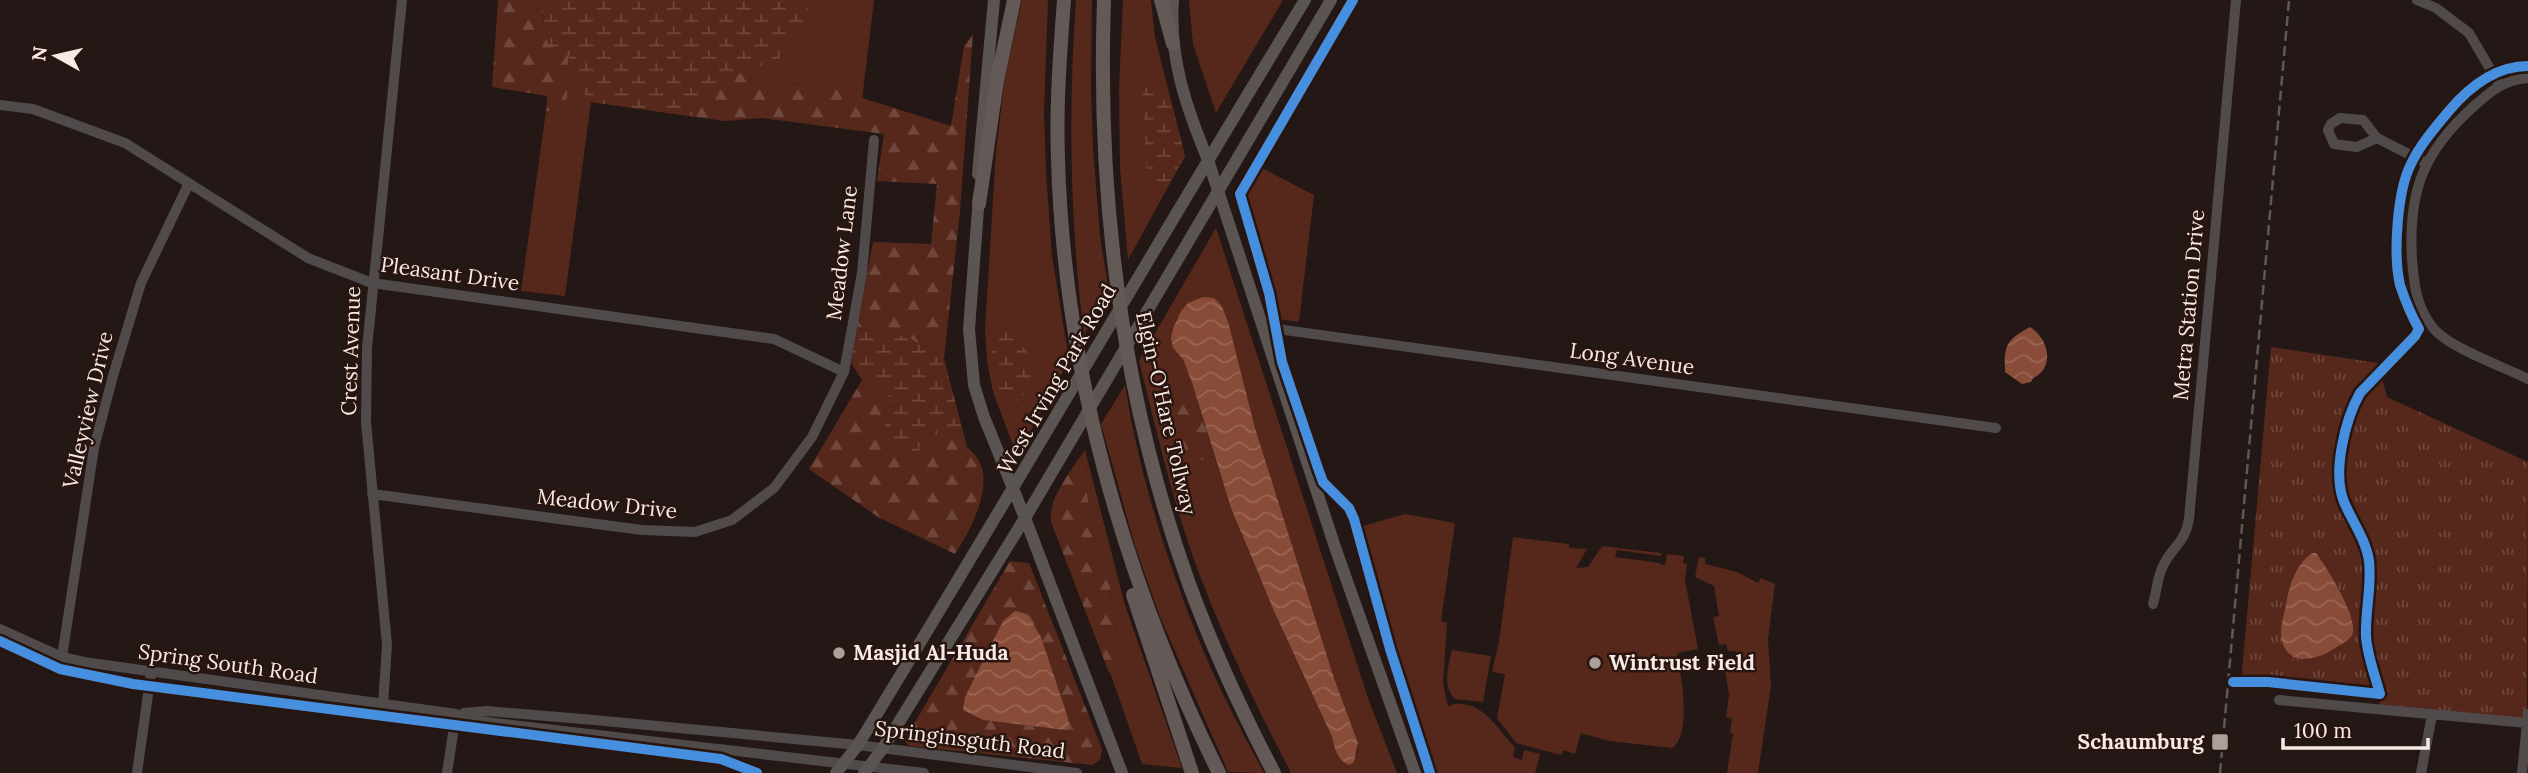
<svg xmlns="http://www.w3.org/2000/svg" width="2528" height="773" viewBox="0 0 2528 773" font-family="Lora,serif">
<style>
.green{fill:#56281b;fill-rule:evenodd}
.forest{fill:url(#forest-firs);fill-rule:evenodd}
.wetland{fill:url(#wetland-marsh)}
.park{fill:url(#park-tufts)}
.water{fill:url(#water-waves)}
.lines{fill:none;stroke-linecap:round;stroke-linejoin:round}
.minor{stroke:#504b4a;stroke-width:10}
.major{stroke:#5a5452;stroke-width:12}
.highway{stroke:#635a58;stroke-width:14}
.rail{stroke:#5f5956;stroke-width:2.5;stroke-dasharray:10 5;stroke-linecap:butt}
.cycleway-casing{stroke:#29150f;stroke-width:15}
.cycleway{stroke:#468fdf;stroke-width:10}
.poi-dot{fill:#ada09c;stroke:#29150f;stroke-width:2.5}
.labels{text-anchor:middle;stroke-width:5;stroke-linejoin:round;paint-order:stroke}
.street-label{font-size:21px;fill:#f7e9e4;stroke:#29150f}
.poi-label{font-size:21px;font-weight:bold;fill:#f7e9e4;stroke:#29150f;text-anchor:start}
</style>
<defs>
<pattern id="forest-firs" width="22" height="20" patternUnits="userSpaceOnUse" patternTransform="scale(1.75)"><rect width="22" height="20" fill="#56281b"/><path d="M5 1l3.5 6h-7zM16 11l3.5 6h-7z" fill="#6f473c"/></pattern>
<pattern id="wetland-marsh" width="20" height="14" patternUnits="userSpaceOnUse" patternTransform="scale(1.75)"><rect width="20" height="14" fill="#56281b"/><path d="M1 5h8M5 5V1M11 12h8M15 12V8" fill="none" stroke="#6f473c"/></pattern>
<pattern id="park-tufts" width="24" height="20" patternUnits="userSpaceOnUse" patternTransform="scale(1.75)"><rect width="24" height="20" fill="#56281b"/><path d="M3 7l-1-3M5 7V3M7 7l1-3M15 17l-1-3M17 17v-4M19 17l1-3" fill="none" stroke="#6f473c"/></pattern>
<pattern id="water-waves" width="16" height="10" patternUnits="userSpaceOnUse" patternTransform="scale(1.75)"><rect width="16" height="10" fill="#894c39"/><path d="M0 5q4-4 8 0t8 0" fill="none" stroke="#9a6656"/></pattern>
</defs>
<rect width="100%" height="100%" fill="#231815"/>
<path class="green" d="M544,0H874L862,100L815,83L775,84L752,69L703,100L696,117L591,102L565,296L521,291L546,111L563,110Z
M1022,0H1048L1044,113L1046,173L1052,256L1069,360L1017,456L993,392L987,361L985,330L996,150L1005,77Z
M1076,0H1092L1091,87L1093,148L1100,236L1109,292L1084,335C1070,223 1068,112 1076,0Z
M1123,0H1151L1155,37L1185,156L1128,260L1120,168L1119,87Z
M1189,0H1283L1216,113L1193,44Z
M1258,166L1314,195L1299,322L1279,319L1272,290L1250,222L1246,194Z
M1216,228L1369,701L1397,773H1291C1257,707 1225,642 1199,573C1173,504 1157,432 1139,361ZM1222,306L1229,325L1255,428L1334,678L1358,743L1357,754L1338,755L1332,737C1289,644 1244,552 1214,455L1206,460L1162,419L1193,386L1183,359Z
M1125,385C1140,479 1169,569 1206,657C1223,697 1244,735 1264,773L1228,772L1160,617L1135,546L1101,424Z
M1085,450L1125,605L1182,768L1142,764L1111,675L1116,676L1119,651L1109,580L1096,547L1077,461Z
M1405,514L1455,523L1441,621L1447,623L1443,683L1448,707C1452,704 1456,703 1463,704C1489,708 1498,731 1515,747L1513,757L1522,760L1524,750L1540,754L1535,773H1430L1390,649L1356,528Z
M1513,537L1569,544V548L1587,549L1576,568L1588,567L1602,546L1661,553V556L1617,550L1615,557L1660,563L1662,565H1665L1667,554L1684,556L1683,563L1687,564L1685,580L1698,649L1677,653C1681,675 1692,731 1673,748L1609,741L1581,733L1575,754L1563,750L1561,755L1516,743L1497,718L1505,674L1492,672L1499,642Z
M1699,557L1705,558V564L1737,572L1758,583L1761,578L1775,584L1768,639L1771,686L1758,773H1727L1733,733H1730L1732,718L1726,717L1729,695L1725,670L1731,668L1730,661L1737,657L1736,651H1728L1726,644L1719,645L1713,617L1719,616L1714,586L1695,577Z
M1452,650L1491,656L1483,702L1455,699C1442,686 1448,667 1452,650Z"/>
<path class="forest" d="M498,0H544L543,29L568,55L567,97L563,110L546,111L547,96L492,87Z
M973,34L960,211L944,359L906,336L877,334L857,327L873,242L931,244L937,184L877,181L884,134L762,118L725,121L696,117L703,100L732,75L752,69L775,84L815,83L951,126L964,46Z
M862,380L891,395L919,452L921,435L930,432C941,436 955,440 965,446C1004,471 972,527 955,554L878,517L809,469Z
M1193,386L1214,455L1207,460L1177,458L1169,448L1162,419Z
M1077,461H1081L1096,547L1109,580L1119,651L1116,676L1111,675L1108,670L1051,522C1048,501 1066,478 1077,461Z
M1010,561L1029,563L1102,749L1100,760L1092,765L910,746L905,742L908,734ZM964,710L1065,730L983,720Z"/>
<path class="wetland" d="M544,0H812L800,30L778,60L732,76L703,100L696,117L590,102L575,78L568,55L548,44L543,29Z
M1149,79L1168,89L1185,156L1162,197L1148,185L1142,91Z
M857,327L877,334L906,336L944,359L967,447L930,432L921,435L919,453L912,459L882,441L891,395L862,380L851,363Z
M996,330C1016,331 1027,351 1035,368L1029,390L1014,404L1003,399L995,380L990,336Z"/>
<path class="park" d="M2271,347L2378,363L2387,397L2528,462L2527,723L2379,710L2380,694L2370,691L2268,682H2241Z"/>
<path class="water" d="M1203,297L1214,298L1222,306L1229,325L1255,428L1334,678L1358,743L1354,762L1349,765C1337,760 1335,749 1332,737L1273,609L1231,508L1193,386L1183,359L1173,348L1171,338L1173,329L1181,311L1188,303Z
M2030,327C2048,338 2056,367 2033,378L2031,382L2022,384L2005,372C2004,345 2006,340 2030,327Z
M2312,553H2316C2326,566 2360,620 2352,635C2350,640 2340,645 2335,648C2320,659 2289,668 2282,641C2279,630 2284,616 2286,604C2290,584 2295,566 2312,553Z
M1015,611L1027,614L1041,637L1068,718L1069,727L1065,730L983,720L963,710L965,697L1003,621Z"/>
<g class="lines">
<path class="minor" d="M2417,0L2436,8L2469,33L2499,84
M2528,78C2503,80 2491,91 2473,107C2423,152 2408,192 2412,259C2414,284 2416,308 2434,329C2450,348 2504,367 2528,379
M0,105L33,109L125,143L308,258L372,283L774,339L844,372
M2377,138L2363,120L2340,118L2331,124L2328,130L2334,144L2357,147L2377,138L2426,163
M1263,327L1996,428
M372,494L642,530L695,532L732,520L774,488L812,437L844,372L862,273L874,140
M2153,604C2157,591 2157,576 2164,564C2173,546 2185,543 2189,519L2236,0
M0,629L62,657L84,662L456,714L487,722L924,773
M62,657L94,448L113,376L141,283L189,183
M2279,700L2527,723
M383,705L387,645L366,422L367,348L402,0
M464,713L487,711L594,720L858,745L1077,773
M137,773L151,673
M447,773L456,714
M2421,773L2432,715
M2522,773L2528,714"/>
<path class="major" d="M1173,0C1169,58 1186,107 1208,160L1336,550L1415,773
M978,174L994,0
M979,196L969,329L974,385L984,417L1025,518L1122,773
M836,773L858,745C1009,498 1154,248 1305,0
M864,773L883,748L1025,518L1331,0"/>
<path class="highway" d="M1064,0C1060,53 1056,106 1058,159C1064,372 1125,583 1219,773
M1104,0C1097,198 1122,397 1189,584C1213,649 1242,712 1274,773
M1161,0L1173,44
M979,204L997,81L1014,0
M1133,595L1192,773"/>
<path class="rail" d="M2220,773L2289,0"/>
<defs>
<path id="cycleway" d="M1353,0L1240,194L1269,293L1282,362L1319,471L1323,482L1349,508L1354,519L1390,649L1430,773
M0,641L60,669L133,684L721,759L757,773
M2233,682H2268L2380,694C2375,675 2367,655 2366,636C2365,611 2372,586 2369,561C2366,540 2352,521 2344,502C2332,472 2345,420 2360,393L2415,336L2419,329C2411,315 2405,300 2400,285C2393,255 2397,191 2411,164C2420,145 2434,129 2448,112C2468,88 2495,66 2528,66"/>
</defs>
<use href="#cycleway" class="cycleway-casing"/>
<use href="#cycleway" class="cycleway"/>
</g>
<g class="poi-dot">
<circle cx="839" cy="653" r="7"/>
<circle cx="1595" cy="663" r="7"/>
<rect x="2211" y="733" width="18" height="18" rx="3.5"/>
</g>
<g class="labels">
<g class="street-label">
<text transform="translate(842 253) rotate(-83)" y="7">Meadow Lane</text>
<text transform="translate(450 274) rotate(8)" y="7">Pleasant Drive</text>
<text transform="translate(2189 305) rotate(-85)" y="7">Metra Station Drive</text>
<text transform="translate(351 351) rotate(-88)" y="7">Crest Avenue</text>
<text transform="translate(1632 359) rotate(8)" y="7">Long Avenue</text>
<text transform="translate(1057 379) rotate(-60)" y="7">West Irving Park Road</text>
<text transform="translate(88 410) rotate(-77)" y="7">Valleyview Drive</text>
<text transform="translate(1166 413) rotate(77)" y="7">Elgin-O'Hare Tollway</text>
<text transform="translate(607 504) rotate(6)" y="7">Meadow Drive</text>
<text transform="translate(228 664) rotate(8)" y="7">Spring South Road</text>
<text transform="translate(970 740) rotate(7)" y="7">Springinsguth Road</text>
</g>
<g class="poi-label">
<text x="853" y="660">Masjid Al-Huda</text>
<text x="1609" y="670">Wintrust Field</text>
<text x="2204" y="749" text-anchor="end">Schaumburg</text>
</g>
</g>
<g transform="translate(56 56) rotate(278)" stroke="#29150f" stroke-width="5" paint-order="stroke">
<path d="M0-5L12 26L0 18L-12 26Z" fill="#f7e9e4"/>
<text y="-10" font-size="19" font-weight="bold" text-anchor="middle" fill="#f7e9e4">N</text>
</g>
<path d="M2283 738v10h145v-10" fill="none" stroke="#f7e9e4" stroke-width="3.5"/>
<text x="2294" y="738" font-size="21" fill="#f7e9e4" stroke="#29150f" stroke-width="5" paint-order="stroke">100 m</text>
</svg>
